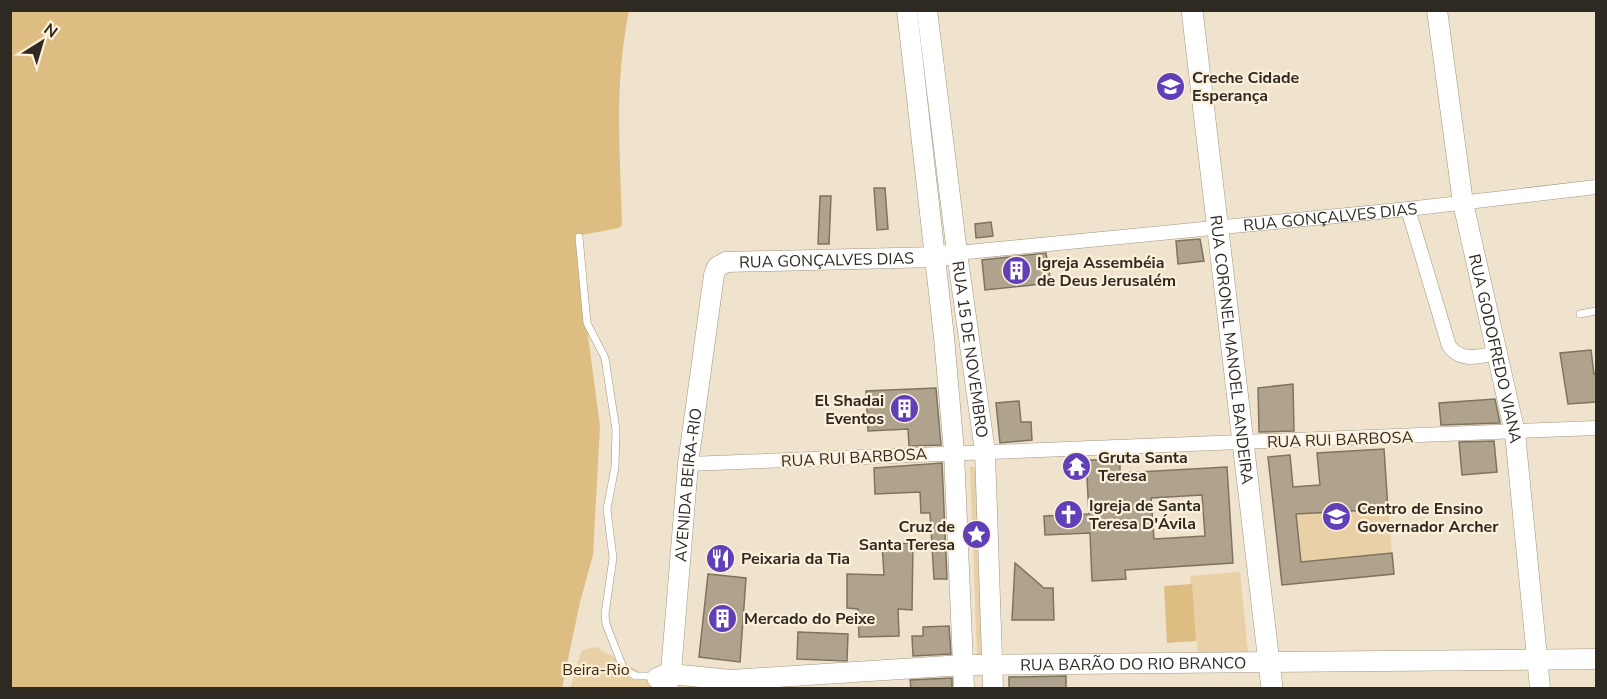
<svg xmlns="http://www.w3.org/2000/svg" width="1607" height="699" viewBox="0 0 1607 699" font-family="'Nunito Sans',sans-serif">
<style>
.green{fill:#e9d0a6}
.water{fill:#debd83}
.building{fill:#afa38e;stroke:#7f735f;stroke-width:1.5;fill-rule:evenodd}
.lines{fill:none;stroke-linecap:round;stroke-linejoin:round}
.lane-casing{stroke:#a19580;stroke-width:8}
.street-casing{stroke:#a19580;stroke-width:15}
.secondary-casing{stroke:#a19580;stroke-width:21}
.primary-casing{stroke:#a19580;stroke-width:22}
.lane{stroke:#fff;stroke-width:7}
.street{stroke:#fff;stroke-width:14}
.secondary{stroke:#fff;stroke-width:20}
.primary{stroke:#fff;stroke-width:21}
.labels{text-anchor:middle;stroke-width:4.5;stroke-linejoin:round;paint-order:stroke}
.poi-label{font-size:16px;font-weight:bold;fill:#2e2921;stroke:#fdf0da;text-anchor:start}
.street-label{font-size:16px;fill:#2e2921;stroke:#fdf0da}
.park-label{font-size:16px;fill:#382a10;stroke:#fdf0da}
</style>
<rect width="100%" height="100%" fill="#f0e3cd"/>
<path class="green" d="M980,466L982,655H977L970,467Z
M1388,509L1392,553L1301,562L1296,514Z
M1240,572L1248,652L1198,657L1190,576Z
M596,647L669,688H570L582,650Z"/>
<path class="water" d="M10,11H629C614,84 620,151 622,225L619,228L576,236L575,238L600,426L593,555L580,602L562,688H11Z
M1192,584L1196,641L1167,643L1164,586Z"/>
<path class="building" d="M874,188H885L888,229L877,230Z
M820,196H831L829,244H818Z
M991,222L993,236L976,238L975,224Z
M1200,239L1204,261L1178,264L1176,241Z
M1046,253L1051,283L985,290L982,260Z
M1591,350L1594,374H1596V402L1568,404L1560,353Z
M1293,384L1294,431L1259,432L1258,388Z
M936,388L941,445L909,446L908,429L868,431L866,391Z
M1495,399L1500,423L1441,425L1439,403Z
M1019,401L1021,422H1031L1032,440L1000,443L996,403Z
M1494,441L1497,472L1462,475L1459,442Z
M1384,449L1388,509L1296,514L1301,562L1392,553L1394,574L1282,585L1268,457L1290,455L1293,487L1320,485L1317,453Z
M1120,459V473L1227,467L1233,563L1125,570L1126,579L1092,581L1090,533L1045,535L1044,516L1089,514L1087,478L1068,461ZM1202,495L1205,536L1154,539L1151,498Z
M942,463L947,579H934L930,513H921L920,492L875,494L874,468Z
M913,543L912,610L898,609L899,636L859,637L858,609L847,608V574L884,575L882,544Z
M1015,563L1044,588H1053L1054,620H1012Z
M708,574L746,578L740,662L699,657Z
M949,626L951,654L913,656L912,636H923V627Z
M798,632L848,634L847,661L797,659Z
M1066,676V688H1009V677Z
M952,678V688H911L910,680Z"/>
<g class="lines">
<defs>
<path id="lane" d="M579,237L587,323L605,358L616,430L615,467L607,509L613,558L605,614L606,624L624,670L636,676H656
M1580,314L1596,311"/>
<g id="street">
<path d="M1408,209L1449,346C1462,363 1479,356 1498,353"/>
<path id="s1" d="M957,253L1408,209L1596,187"/>
<path d="M688,464L1596,428"/>
</g>
<g id="secondary">
<path d="M907,10L944,337L954,452L964,688"/>
<path id="s2" d="M927,10L957,253L985,452L993,688"/>
<path id="s3" d="M1437,10L1463,203L1515,433L1540,688"/>
<path id="s4" d="M670,674L731,680L963,665L1596,659"/>
<path id="s5" d="M668,688L657,678L671,672L688,464L714,275L717,267L726,262L937,257L957,253"/>
</g>
<g id="primary">
<path id="s6" d="M1192,10L1272,688"/>
</g>
</defs>
<use href="#lane" class="lane-casing"/>
<use href="#street" class="street-casing"/>
<use href="#secondary" class="secondary-casing"/>
<use href="#primary" class="primary-casing"/>
<use href="#lane" class="lane"/>
<use href="#street" class="street"/>
<use href="#secondary" class="secondary"/>
<use href="#primary" class="primary"/>
</g>
<defs>
<symbol id="school-disc" viewBox="-11 -11 22 22"><circle r="9.5" fill="#603fb7" stroke="#fdf0da"/><path d="M0-5L7-2L0 1L-7-2ZM-4 1L0 2.5L4 1V4Q0 6-4 4Z" fill="#fff"/></symbol>
<symbol id="building-disc" viewBox="-11 -11 22 22"><circle r="9.5" fill="#603fb7" stroke="#fdf0da"/><path d="M-4-6H4V6H1V3H-1V6H-4ZM-2.5-4.3h1.7v1.8h-1.7ZM.8-4.3h1.7v1.8H.8ZM-2.5-1h1.7V.8h-1.7ZM.8-1h1.7V.8H.8Z" fill="#fff"/></symbol>
<symbol id="temple-disc" viewBox="-11 -11 22 22"><circle r="9.5" fill="#603fb7" stroke="#fdf0da"/><path d="M0-6L5-2H3V0L6.5 2.5H4V6H1.5V3h-3V6H-4V2.5H-6.5L-3 0V-2H-5Z" fill="#fff"/></symbol>
<symbol id="church-disc" viewBox="-11 -11 22 22"><circle r="9.5" fill="#603fb7" stroke="#fdf0da"/><path d="M-1.2-6h2.4v3.5h3.3v2.4h-3.3V6h-2.4V-.1h-3.3v-2.4h3.3Z" fill="#fff"/></symbol>
<symbol id="sight-disc" viewBox="-11 -11 22 22"><circle r="9.5" fill="#603fb7" stroke="#fdf0da"/><path d="M0-6L1.8-2.2L6-1.7L2.9 1.2L3.7 5.4L0 3.3L-3.7 5.4L-2.9 1.2L-6-1.7L-1.8-2.2Z" fill="#fff"/></symbol>
<symbol id="restaurant-disc" viewBox="-11 -11 22 22"><circle r="9.5" fill="#603fb7" stroke="#fdf0da"/><path d="M-5-6h1v4h1v-4h1v4h1v-4h1v5L-1.5 .5V6h-2V.5L-5-1ZM5-6V6H3V1.5H1.5Q1.5-4 5-6Z" fill="#fff"/></symbol>
</defs>
<g fill-rule="evenodd">
<use href="#school-disc" x="1154" y="70" width="33" height="33"/>
<use href="#building-disc" x="1000" y="254" width="33" height="33"/>
<use href="#building-disc" x="888" y="392" width="33" height="33"/>
<use href="#temple-disc" x="1060" y="450" width="33" height="33"/>
<use href="#church-disc" x="1052" y="498" width="33" height="33"/>
<use href="#school-disc" x="1320" y="500" width="33" height="33"/>
<use href="#sight-disc" x="960" y="518" width="33" height="33"/>
<use href="#restaurant-disc" x="704" y="542" width="33" height="33"/>
<use href="#building-disc" x="706" y="602" width="33" height="33"/>
</g>
<g class="labels">
<g class="poi-label">
<text x="1192" y="83">Creche Cidade<tspan x="1192" dy="18">Esperança</tspan></text>
<text x="1037" y="268">Igreja Assembéia<tspan x="1037" dy="18">de Deus Jerusalém</tspan></text>
<text x="884" y="406" text-anchor="end">El Shadai<tspan x="884" dy="18">Eventos</tspan></text>
<text x="1098" y="463">Gruta Santa<tspan x="1098" dy="18">Teresa</tspan></text>
<text x="1089" y="511">Igreja de Santa<tspan x="1089" dy="18">Teresa D'Ávila</tspan></text>
<text x="1357" y="514">Centro de Ensino<tspan x="1357" dy="18">Governador Archer</tspan></text>
<text x="955" y="532" text-anchor="end">Cruz de<tspan x="955" dy="18">Santa Teresa</tspan></text>
<text x="741" y="564">Peixaria da Tia</text>
<text x="744" y="624">Mercado do Peixe</text>
</g>
<g class="street-label">
<text dy="6" stroke="none"><textPath href="#s1" startOffset="375">RUA GONÇALVES DIAS</textPath></text>
<text dy="6" stroke="none"><textPath href="#s5" startOffset="549">RUA GONÇALVES DIAS</textPath></text>
<text dy="6" stroke="none"><textPath href="#s2" startOffset="342">RUA 15 DE NOVEMBRO</textPath></text>
<text dy="6" stroke="none"><textPath href="#s3" startOffset="344">RUA GODOFREDO VIANA</textPath></text>
<text dy="6" stroke="none"><textPath href="#s6" startOffset="342">RUA CORONEL MANOEL BANDEIRA</textPath></text>
<text transform="translate(1340 439) rotate(-2)" y="6">RUA RUI BARBOSA</text>
<text transform="translate(854 457) rotate(-3)" y="6">RUA RUI BARBOSA</text>
<text dy="6" stroke="none"><textPath href="#s5" startOffset="218">AVENIDA BEIRA-RIO</textPath></text>
<text dy="6" stroke="none"><textPath href="#s4" startOffset="464">RUA BARÃO DO RIO BRANCO</textPath></text>
</g>
<g class="park-label">
<text x="596" y="675">Beira-Rio</text>
</g>
</g>
<rect width="1607" height="699" fill="none" stroke="#2e2921" stroke-width="24"/>
<g transform="translate(42 42) rotate(37)" stroke="#fdf0da" stroke-width="4.5" paint-order="stroke">
<path d="M0-4.5L10 22L0 15L-10 22Z" fill="#2e2921"/>
<text y="-9" font-size="16" font-weight="bold" text-anchor="middle" fill="#2e2921">N</text>
</g>
</svg>
